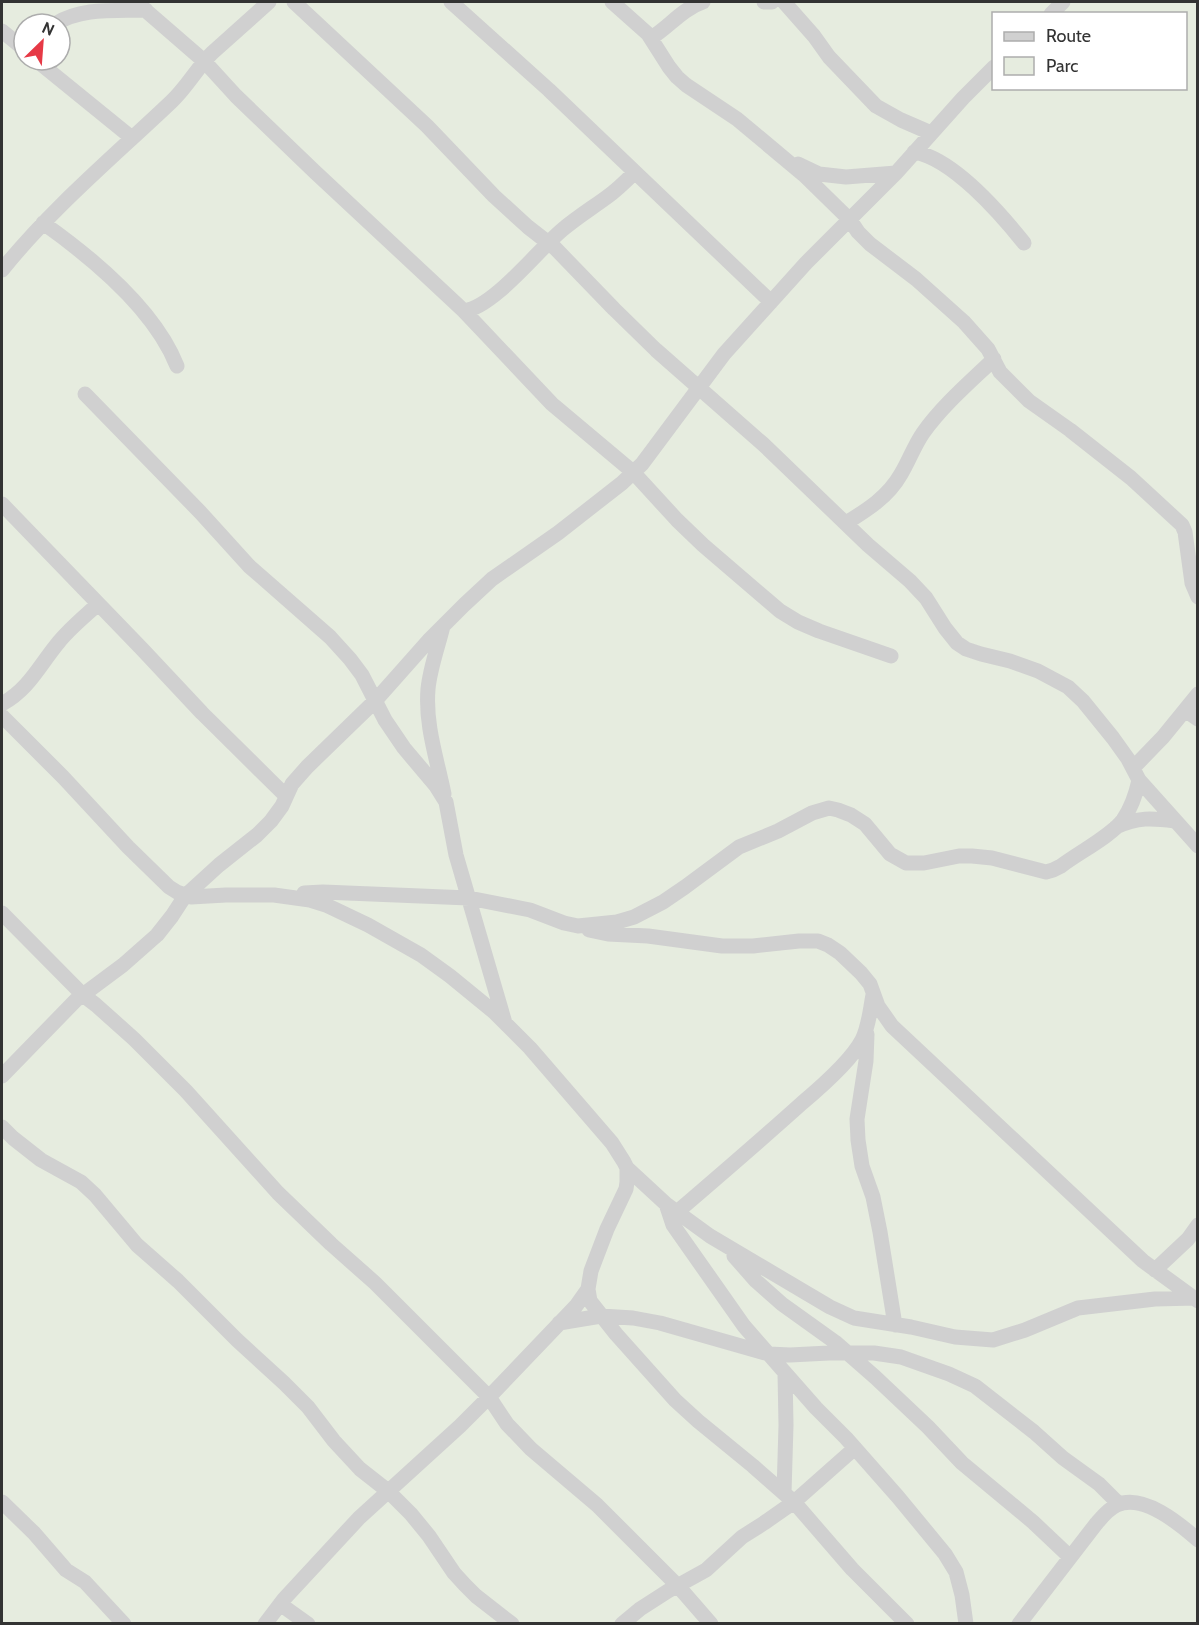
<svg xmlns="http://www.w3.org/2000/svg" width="1199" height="1625" viewBox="0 0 1199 1625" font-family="Cabin,sans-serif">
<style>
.green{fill:#e6ecdf;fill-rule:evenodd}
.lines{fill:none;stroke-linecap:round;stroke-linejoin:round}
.minor{stroke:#d0d0d0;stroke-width:15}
</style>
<rect width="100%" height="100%" fill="#fff"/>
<path class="green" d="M2,2H1197V1623H2ZM994,14H1186V88H994ZM24,24H60V60H24Z"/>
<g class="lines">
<path class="minor" d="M136,2L204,61L236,96L315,172L464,311L552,404L633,472L677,520L703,545L780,611L798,622L819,631L891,656
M294,2L427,126L494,196L528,227L555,248L614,309L656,350L763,444L868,545L910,581L926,598L945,628L957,643L966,649L981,654L1010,661L1038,671L1068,687L1083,701L1113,738L1128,759L1139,780L1198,846
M451,2L549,90L771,302
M612,2L648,34L669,67L677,77L686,85L737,119L804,175L850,220L858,232L870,244L916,279L964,322L988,349L1000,372L1029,401L1070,430L1131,478L1182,525L1185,532L1192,583L1198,597
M764,2H772
M784,2L814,36L829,57L876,106L901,120L931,133
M1051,14L1063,2
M55,24C82,7 115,11 146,10
M2,31L24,49
M651,38C669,27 682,9 703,2
M36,60L132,138
M914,152C952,158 1000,213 1024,243
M798,164L819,174L846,177L896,173
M43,223C91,257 155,310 177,366
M2,270C52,208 113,157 171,102C187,87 197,68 212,53L269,2
M464,311C494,307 538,250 562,230C576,218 592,208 607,197C617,190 626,181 634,173
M85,394L200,512L249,566L330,637L350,659L362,675L385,720L404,748L436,786L446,802L456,855L505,1023
M2,504L142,649L202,713L286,796
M846,523C867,510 888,497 901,474C909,461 914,446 923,433C943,405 969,383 994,359
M443,626C438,647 430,668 428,689C425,725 437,759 444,794
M2,704C29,689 39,666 58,643C69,629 84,617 98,604
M1185,710L1198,719
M2,716L63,777L128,847L169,887L177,892L191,897L226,895H274L310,900L326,905L368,925L421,955L450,976L494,1012L530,1048L612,1143L624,1162L627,1168V1182L626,1189L607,1229L591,1271L588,1289L590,1301L616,1334L675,1400L698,1421L753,1466L794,1502L852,1569L907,1624
M1133,768L1163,737L1198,694
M1116,827C1138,817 1152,818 1175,821
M304,893L323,892L469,898L530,910L564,923L578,926L617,922L634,917L663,902L685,887L739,847L778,831L812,813L829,808L838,810L851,815L865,824L890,854L906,863H924L959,856H972L992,858L1046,872L1053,870L1061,866C1078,853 1111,836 1123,820C1131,808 1136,794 1139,780
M2,913L83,995L96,1005L134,1039L186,1091L278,1193L331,1244L375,1283L489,1397L507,1424L531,1449L597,1505L678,1586L711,1624
M589,930L608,934L648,936L722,946H753L799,941H818L828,945L840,953L861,973L870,984L878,1006L892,1026L1143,1261L1198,1301
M867,1034L866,1061L857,1119L858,1140L862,1166L873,1197L880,1232L895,1325
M2,1076L76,1000L123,965L157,935L172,916L185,896L219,865L257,835L271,821L282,806L292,784L307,767L375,701L430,639L464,605L492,579L558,533L622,483L642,464L724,354L806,263L896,173L963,98L994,67
M2,1127L13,1138L41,1160L81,1182L95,1195L137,1245L178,1281L237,1340L284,1383L308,1407L334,1441L360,1469L388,1491L411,1514L429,1536L454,1573L465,1585L476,1596L512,1624
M627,1168L666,1204L710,1236L830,1307L854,1318L911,1327L955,1337L993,1340L1025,1330L1078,1308L1155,1299L1196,1298
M666,1204L673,1225L744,1326L816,1408L846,1438L898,1497L945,1554L956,1572L962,1595L966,1624
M677,1212C719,1176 761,1140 802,1103C821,1087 851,1061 862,1040C869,1026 870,1010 873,995
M734,1256L756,1281L782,1304L835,1342L875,1377L928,1427L962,1463L1033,1522L1070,1557
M1155,1270L1188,1239L1198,1225
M559,1323L601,1316L633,1318L660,1323L769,1354L790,1355L829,1353H874L901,1357L949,1374L975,1386L1034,1432L1063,1458L1099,1484L1119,1504
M784,1493L786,1425L785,1373
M2,1502L34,1533L66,1570L85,1582L124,1624
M280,1604L308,1624
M265,1624L284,1599L359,1518L460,1426L489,1397L576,1306L588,1289
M622,1624L640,1609L668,1591L706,1570L742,1537L764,1523L794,1502L855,1448
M1019,1624L1096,1524C1102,1517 1108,1509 1117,1505C1143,1493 1180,1524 1198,1540"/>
</g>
<rect width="1199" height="1625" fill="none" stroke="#333333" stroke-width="6"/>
<rect x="992" y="12" width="195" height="78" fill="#ffffff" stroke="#adadad" stroke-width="1.5"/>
<rect x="1004" y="32" width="30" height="9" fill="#d0d0d0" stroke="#adadad" stroke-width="1.5"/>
<text x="1046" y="42" font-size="18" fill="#333333">Route</text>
<rect x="1004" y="57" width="30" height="18" fill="#e6ecdf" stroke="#adadad" stroke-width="1.5"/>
<text x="1046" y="72" font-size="18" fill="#333333">Parc</text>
<g transform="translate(42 42) rotate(25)"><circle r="28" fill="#ffffff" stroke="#adadad" stroke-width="1.5"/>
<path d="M0-4.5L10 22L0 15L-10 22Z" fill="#e63946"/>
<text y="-9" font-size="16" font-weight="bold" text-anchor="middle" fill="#333333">N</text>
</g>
</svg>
